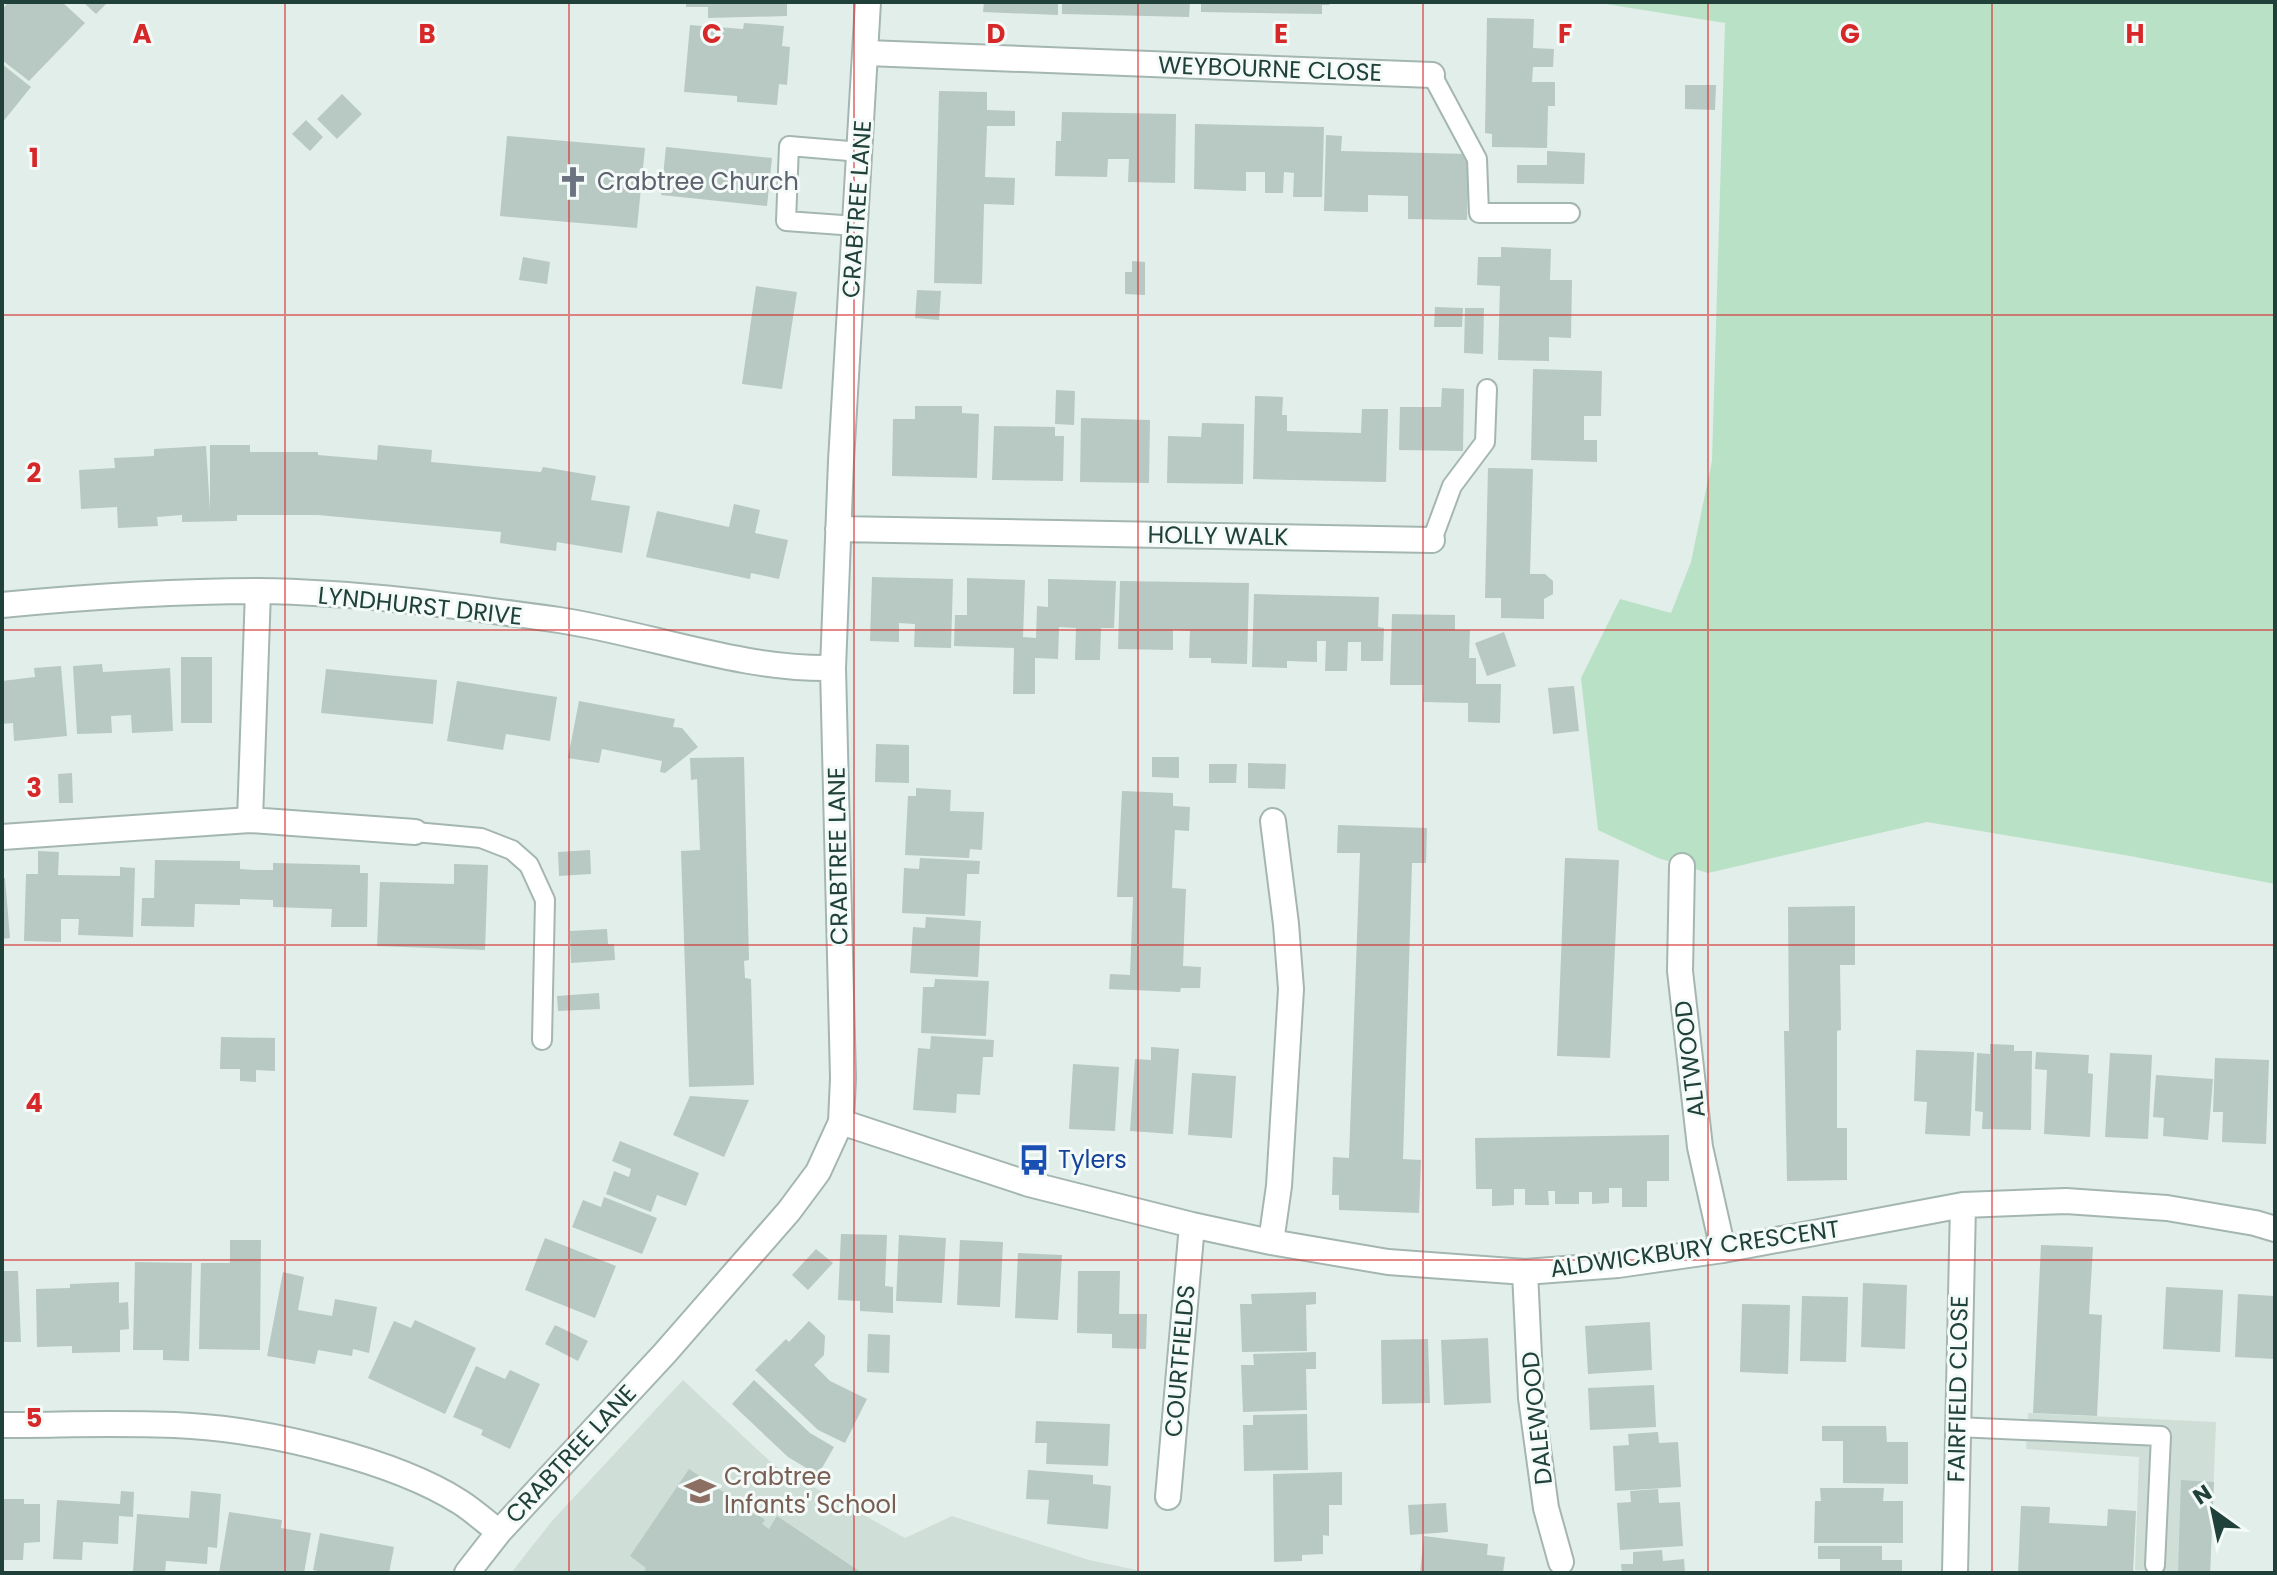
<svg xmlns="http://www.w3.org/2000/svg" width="2277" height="1575" viewBox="0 0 2277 1575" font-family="Poppins,sans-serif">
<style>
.built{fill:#d0ded8}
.green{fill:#b9e1c6}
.building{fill:#b7c9c2}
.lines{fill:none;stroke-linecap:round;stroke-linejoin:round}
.lane-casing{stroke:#a4b6b1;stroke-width:22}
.street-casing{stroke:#a4b6b1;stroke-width:28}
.lane{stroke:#fff;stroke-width:18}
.street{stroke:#fff;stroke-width:24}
.grid{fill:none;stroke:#d62828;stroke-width:2;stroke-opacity:0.55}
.labels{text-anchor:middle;stroke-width:6;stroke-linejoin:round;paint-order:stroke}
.street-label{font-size:24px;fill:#20403a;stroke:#f3faf7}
.worship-label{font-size:24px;fill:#5b616d;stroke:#f3faf7;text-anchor:start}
.transit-label{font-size:24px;fill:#164399;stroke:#f3faf7;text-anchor:start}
.education-label{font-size:24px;fill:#785e54;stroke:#f3faf7;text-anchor:start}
.grid-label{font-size:26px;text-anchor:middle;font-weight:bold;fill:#d62828;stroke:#f3faf7;stroke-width:6;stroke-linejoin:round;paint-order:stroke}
</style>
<rect width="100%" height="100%" fill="#e2eee9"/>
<path class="built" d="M683,1380L774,1465L905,1538L952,1516L1089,1560L1151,1573H511L552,1521Z
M2028,1413L2216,1422L2210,1573L2135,1570L2139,1457L2026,1449Z"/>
<path class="green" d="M1593,2H2275V884L2130,856L1927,822L1708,873L1658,858L1598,830L1581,678L1620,599L1671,613L1691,562L1712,461L1725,23Z"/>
<path class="building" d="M9,2H62L85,23L29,81L2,60V9Z
M83,2H108L96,14Z
M686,2H787V16L708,18V7H686Z
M984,2H1058V15L983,12Z
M1062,2H1190L1189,17L1062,14Z
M1201,2H1330L1329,5H1322V14L1201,12Z
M1487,18L1534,19L1533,48L1554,49L1553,67H1533L1532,82H1555V106H1548L1547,148L1492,147V134L1485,133Z
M744,23L784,26L782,46L790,47L787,85L779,84L777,105L737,102V96L684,92L690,25L743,29Z
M2,64L31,87L2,123Z
M1685,85H1716L1715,110L1685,109Z
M939,91L987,92V110L1015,111V126H987L985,177L1015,178L1014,205L984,204L982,284L934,283Z
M342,94L362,114L337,139L317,119Z
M1062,112L1176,114L1175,183L1128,182L1129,159H1108L1107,177L1055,176L1056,141H1061Z
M306,120L323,137L310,151L292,134Z
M1195,124L1324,127L1322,197H1293L1294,173L1284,172L1283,193H1265V172H1246V191L1194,189Z
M1326,135L1342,136L1341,151L1469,154L1467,220L1408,219V196L1368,195V212L1324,211Z
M507,136L645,148L637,228L500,216Z
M666,147L772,158L767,206L661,195Z
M1547,151L1585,153L1584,184L1517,183V165H1547Z
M1501,247L1551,249L1550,280H1572L1571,338L1549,337V361L1498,360L1500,286L1477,285L1478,257H1501Z
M523,257L550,262L547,284L519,280Z
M1132,261L1145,262V295L1125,294V272H1132Z
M756,286L797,292L782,389L742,384Z
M917,290L941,291L939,320L915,318Z
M1435,307L1463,308L1462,327H1434Z
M1465,308H1484L1483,354L1464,353Z
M1533,369L1602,371L1601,416H1584V440H1597V462L1531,460Z
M1442,388L1464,389L1463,451L1399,450L1400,407H1441Z
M1056,390L1075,391L1074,425L1055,424Z
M1255,396L1283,397L1282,415H1287V431L1361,433L1362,409H1388L1386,482L1253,479Z
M915,406H962V413L979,414L977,478L892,476L893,419H915Z
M1081,418L1150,420L1149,483L1080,482Z
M1202,423L1244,424L1243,484L1167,483L1168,436L1201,437Z
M994,426L1055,427V436H1064L1063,481L992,480Z
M210,445H250V452H318V455L377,460L378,445L432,450L431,462L541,472L543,467L596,476L591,500L630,506L622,553L557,542L556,551L500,543L501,532L318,515H237V521L182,522V515L157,517L158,526L118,528L117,507L81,509L79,470L115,468L114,458L154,456V449L206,446L210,510Z
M1488,468L1533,469L1530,574H1545L1553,581V594L1544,599V619L1501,618V598H1485Z
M734,504L760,510L755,533L788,540L779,579L751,573L750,579L646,557L657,511L729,527Z
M872,577L953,579L951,648L914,647L915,624L899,623V642L870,641Z
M967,578L1025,580L1023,637L1036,638L1037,606L1048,607V579L1116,581L1114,628H1101L1100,660H1075L1076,628L1059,627L1058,659L1035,658V694H1013L1014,648L954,646L955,615H967Z
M1120,581L1249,583L1247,664L1211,663V658H1189L1190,631L1173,630V650L1118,649Z
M1254,594L1379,597L1378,627L1384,628L1383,661H1361V642H1348L1347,671H1325L1326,641H1317V662L1287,661V668L1252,667Z
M1392,614L1455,615V630H1470L1469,658H1476V684H1501L1500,723L1468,722V703L1423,702L1424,685H1390Z
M1504,632L1516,666L1487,676L1475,643Z
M181,657H212V723H181Z
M102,664L103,672L170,668L173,731L132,733L131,715L111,716L112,733L77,734L73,666Z
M61,666L67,736L14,741L13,723L2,724V681L35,677L34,668Z
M326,669L437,680L433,724L321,713Z
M457,681L557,697L550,741L506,734L503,750L447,741Z
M1574,686L1579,731L1553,734L1548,688Z
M579,701L675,719L673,727L682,728L698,747L665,773L660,772L662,761L602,749L599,763L568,758Z
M876,744L909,745V783L875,782Z
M744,757L749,960L744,961L745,978L751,979L754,1085L689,1087L681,851L700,850L697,779L691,780L690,758Z
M1152,757H1179V778L1152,777Z
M1248,763L1286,764L1285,789L1248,788Z
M1209,764H1237L1236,783H1209Z
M72,773L73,803H59L58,774Z
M916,788L951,790L950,811L984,812L982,850L970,849L969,858L905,855L908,796H916Z
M1122,791L1173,793V806L1190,807L1189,831L1175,830L1172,888L1186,889L1183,966L1201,967L1200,988H1181L1180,992L1109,989L1110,974L1130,975L1133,897H1117Z
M1338,825L1427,828L1426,863H1412L1404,1127L1403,1159L1421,1160L1419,1213L1339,1210V1195H1332L1333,1157L1349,1158L1360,853H1337Z
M590,850L591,874L559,876L558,852Z
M38,851L59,852L58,875L120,876V867L135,868L133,937L78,935L79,919H61V942L24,941L26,874H38Z
M920,858L980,861L979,874H967L965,916L902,913L904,868L919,869Z
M1565,858L1619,860L1610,1058L1557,1056Z
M155,860L240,861V869L255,870H273V863L360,865V873H368L367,927H331L332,909L273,907V900L240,899V905L195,904L194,927L141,926L142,898H154Z
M454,864L488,865L485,950L377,946L380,882L454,884Z
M2,878H5L10,938L2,939Z
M1855,906V965H1840L1841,1030L1837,1031V1128H1847V1180L1787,1181L1784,1031H1789L1788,907Z
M926,917L981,921L978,977L910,973L913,927L925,928Z
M607,929L608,944H614L615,960L571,963L570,931Z
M935,979L989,981L986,1036L921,1033L923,987H934Z
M599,993L600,1009L558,1011L557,996Z
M931,1036L994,1040L993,1057H983L980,1095L957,1094L956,1113L913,1110L918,1048L930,1049Z
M221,1037L275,1038V1071L256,1070V1082L240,1081V1069H220Z
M1990,1044L2014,1045V1051H2032L2031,1130L1982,1129L1983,1112L1975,1111L1977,1053L1990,1054Z
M1151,1047L1179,1049L1173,1134L1130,1131L1135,1059L1151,1060Z
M1916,1050L1974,1052L1970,1136L1925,1134L1927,1102L1914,1101Z
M2036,1052L2089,1055L2088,1073L2093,1074L2090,1137L2044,1134L2047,1070L2035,1069Z
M2110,1053L2152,1055L2148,1139L2105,1137Z
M2215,1058L2269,1060L2266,1144L2222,1142L2223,1112H2213Z
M1073,1064L1119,1067L1115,1131L1069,1129Z
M1192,1073L1236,1076L1232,1138L1188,1135Z
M2156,1075L2213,1079L2208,1140L2163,1136L2164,1118L2153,1117Z
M690,1096L749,1100L724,1157L673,1135Z
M1669,1135V1181H1647V1207H1622V1188H1609V1203L1592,1204V1192H1579V1204H1555V1191H1548L1549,1205H1525V1189H1514V1205L1492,1206V1189H1476L1475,1138Z
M620,1141L699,1173L686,1206L657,1195L651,1212L606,1194L614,1171L629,1177L631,1169L612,1161Z
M604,1197L657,1218L642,1254L572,1227L583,1200L601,1207Z
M841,1234L887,1235L885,1286L893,1287V1313L860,1311V1301L838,1300Z
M899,1235L946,1238L942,1303L896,1301Z
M545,1238L616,1266L595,1318L525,1290Z
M230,1240H261L260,1350L199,1349L201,1263H230Z
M960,1240L1003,1242L1000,1307L957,1305Z
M2041,1245L2093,1247L2089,1314L2102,1315L2097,1416L2033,1413Z
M816,1249L833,1263L808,1290L792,1275Z
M1018,1253L1062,1255L1058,1320L1015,1318Z
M135,1262L192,1263L189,1361L163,1360V1350H133Z
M2,1271H18L21,1342H2Z
M1078,1271H1120L1119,1314H1147L1146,1349L1112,1348V1334L1077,1333Z
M283,1272L304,1277L298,1310L332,1316L335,1299L377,1307L369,1353L353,1349L352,1356L318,1350L315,1364L267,1356Z
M119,1282V1303L128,1302L129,1329L120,1330V1352L72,1353V1346L37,1347L36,1289L70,1288V1284Z
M1863,1283L1907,1285L1905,1349L1861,1347Z
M2166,1287L2223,1290L2220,1352L2163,1349Z
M1316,1292V1304L1306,1305L1307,1351L1242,1352L1240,1304H1252L1251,1294Z
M2238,1294L2275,1296V1359L2235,1357Z
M1802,1296L1848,1297L1846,1362L1800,1361Z
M1742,1304L1790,1305L1788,1374L1740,1372Z
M415,1320L476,1348L445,1414L368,1378L394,1321L411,1328Z
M809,1321L825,1336L824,1355L814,1365L830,1381L867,1399L845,1443L818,1430L755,1370L786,1339L789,1342Z
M1650,1322L1652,1370L1588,1374L1585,1326Z
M555,1325L588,1341L578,1361L545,1344Z
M868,1334L890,1335L889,1373L867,1372Z
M1488,1338L1491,1403L1444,1405L1441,1340Z
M1428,1339L1430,1403L1382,1404L1381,1340Z
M1316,1352V1369H1306L1307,1410L1243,1412L1241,1365H1254L1253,1354Z
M476,1366L505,1379L510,1370L540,1384L510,1449L481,1435L483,1430L453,1417Z
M754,1380L810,1433L834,1447L818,1475L788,1457L732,1404Z
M1654,1385L1656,1427L1590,1430L1588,1388Z
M1307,1414L1308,1470L1244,1471L1243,1425H1253V1415Z
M1036,1421L1110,1424L1108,1466L1046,1464L1047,1443H1035Z
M1822,1426H1886L1887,1442H1908V1484L1843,1483V1441H1822Z
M1658,1432L1659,1443L1678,1442L1681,1487L1615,1491L1613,1446L1629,1445L1628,1434Z
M689,1469L765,1520L762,1524L769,1529L777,1516L862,1573H643L646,1568L630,1556Z
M1028,1470L1093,1475V1484L1111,1486L1108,1529L1047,1524L1049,1500L1026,1499Z
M1342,1472V1505H1329V1536L1323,1535V1554L1302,1555V1561L1274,1562L1273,1474Z
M2181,1480L2214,1482L2210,1573L2178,1572Z
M1820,1488H1884L1883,1501H1903V1543H1814L1815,1501H1821Z
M1658,1489L1659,1503L1680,1502L1683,1546L1620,1550L1617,1503L1631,1502L1630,1491Z
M121,1491L134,1492L133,1517L119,1516L118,1544L83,1542L82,1560L53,1559L57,1500L120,1504Z
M191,1491L221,1494L217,1548L208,1547L207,1564L166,1561L165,1573L133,1572L137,1514L189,1518Z
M2,1499H24V1504H40V1542L24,1543L23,1560H2Z
M1446,1503L1448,1532L1410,1535L1408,1505Z
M2021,1506L2050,1507L2049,1523L2107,1526L2108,1509L2136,1511L2133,1573H2018Z
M229,1512L282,1520L281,1528L311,1533L304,1573H219Z
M320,1533L394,1547L389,1573H326L313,1570Z
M1424,1536L1488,1544L1487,1555L1505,1557L1503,1573H1420Z
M1818,1546H1882V1560H1902V1573H1840V1559H1818Z
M1662,1550L1663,1561L1684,1559L1685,1573H1622L1621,1564H1633V1552Z"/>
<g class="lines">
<defs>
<path id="lane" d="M1432,75L1477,159L1479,213H1570
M856,226L786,221L789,146L861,152
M1432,540L1452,486L1485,442L1487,389
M415,832L481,838L512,850L529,865L545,900L542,1040
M1957,1427L2161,1436L2155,1565"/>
<path id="street" d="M867,53L1432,75
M838,529L1432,540
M2,605C86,597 172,591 257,591C357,592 459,606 559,620C650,634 740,670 833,668
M250,820L258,591
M2,837L250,820L415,832
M1682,866L1680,971L1700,1147L1723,1250
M841,1122L1029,1184L1192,1225L1271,1242L1388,1262L1525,1272L1618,1265L1723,1250L1963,1205L2066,1201L2167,1208L2255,1223L2275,1229
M1271,1242L1279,1186L1291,989L1286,924L1273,821
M1525,1272L1531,1398L1546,1508L1561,1562
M2,1425C65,1425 129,1422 191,1426C270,1431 394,1460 460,1502C474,1511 486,1522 499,1532
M1168,1497L1192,1225
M467,1573L499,1532L665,1353L789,1211L818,1172L841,1122L843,1078L833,668L841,461L868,2
M1955,1573L1963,1205"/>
</defs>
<use href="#lane" class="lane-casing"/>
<use href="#street" class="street-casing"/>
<use href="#lane" class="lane"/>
<use href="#street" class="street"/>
</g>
<path class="grid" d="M285,2V1573M569,2V1573M854,2V1573M1138,2V1573M1423,2V1573M1708,2V1573M1992,2V1573M2,315H2275M2,630H2275M2,945H2275M2,1260H2275"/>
<defs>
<symbol id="church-bare" viewBox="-9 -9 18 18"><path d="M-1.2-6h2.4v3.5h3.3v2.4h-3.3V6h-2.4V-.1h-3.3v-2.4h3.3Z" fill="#6b7280" stroke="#f3faf7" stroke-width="2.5" paint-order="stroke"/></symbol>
<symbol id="bus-bare" viewBox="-9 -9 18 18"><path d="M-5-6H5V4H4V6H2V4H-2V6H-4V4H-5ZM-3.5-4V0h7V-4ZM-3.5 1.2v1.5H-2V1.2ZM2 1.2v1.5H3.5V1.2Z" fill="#1a4fb4" stroke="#f3faf7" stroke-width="2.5" paint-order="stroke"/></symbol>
<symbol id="school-bare" viewBox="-9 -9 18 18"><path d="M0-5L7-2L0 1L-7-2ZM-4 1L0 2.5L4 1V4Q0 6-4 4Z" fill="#8d6e63" stroke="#f3faf7" stroke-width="2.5" paint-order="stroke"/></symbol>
</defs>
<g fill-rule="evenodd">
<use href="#church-bare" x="551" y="160" width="44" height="44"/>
<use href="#bus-bare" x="1012" y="1138" width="44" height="44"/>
<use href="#school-bare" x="678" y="1469" width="44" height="44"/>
</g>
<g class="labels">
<g class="street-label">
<text transform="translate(1270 69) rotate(2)" y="8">WEYBOURNE CLOSE</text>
<text transform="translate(857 209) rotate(-86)" y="8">CRABTREE LANE</text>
<text transform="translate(1218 536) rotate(1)" y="8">HOLLY WALK</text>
<text transform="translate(420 606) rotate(6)" y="8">LYNDHURST DRIVE</text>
<text transform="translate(838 856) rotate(-91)" y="8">CRABTREE LANE</text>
<text transform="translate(1690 1059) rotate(-97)" y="8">ALTWOOD</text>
<text transform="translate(1695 1249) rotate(-8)" y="8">ALDWICKBURY CRESCENT</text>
<text transform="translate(1180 1361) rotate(-85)" y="8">COURTFIELDS</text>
<text transform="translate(1958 1389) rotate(-89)" y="8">FAIRFIELD CLOSE</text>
<text transform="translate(1537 1418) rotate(-96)" y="8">DALEWOOD</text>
<text transform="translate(571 1454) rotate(-47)" y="8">CRABTREE LANE</text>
</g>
<g class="worship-label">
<text x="597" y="190">Crabtree Church</text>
</g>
<g class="transit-label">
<text x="1058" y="1168">Tylers</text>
</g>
<g class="education-label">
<text x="724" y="1485">Crabtree<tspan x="724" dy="28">Infants' School</tspan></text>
</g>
</g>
<g class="grid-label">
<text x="142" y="43">A</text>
<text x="427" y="43">B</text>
<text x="712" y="43">C</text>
<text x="996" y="43">D</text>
<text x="1281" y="43">E</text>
<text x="1565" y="43">F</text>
<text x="1850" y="43">G</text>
<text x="2135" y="43">H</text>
<text x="34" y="167">1</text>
<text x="34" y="482">2</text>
<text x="34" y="797">3</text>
<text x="34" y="1112">4</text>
<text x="34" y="1427">5</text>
</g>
<rect width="2277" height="1575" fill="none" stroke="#20403a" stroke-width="8"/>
<g transform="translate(2213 1511) rotate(327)" stroke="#f3faf7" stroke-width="6" paint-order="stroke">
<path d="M0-6L14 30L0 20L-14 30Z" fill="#20403a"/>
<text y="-12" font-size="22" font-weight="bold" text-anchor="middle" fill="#20403a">N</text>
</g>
</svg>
